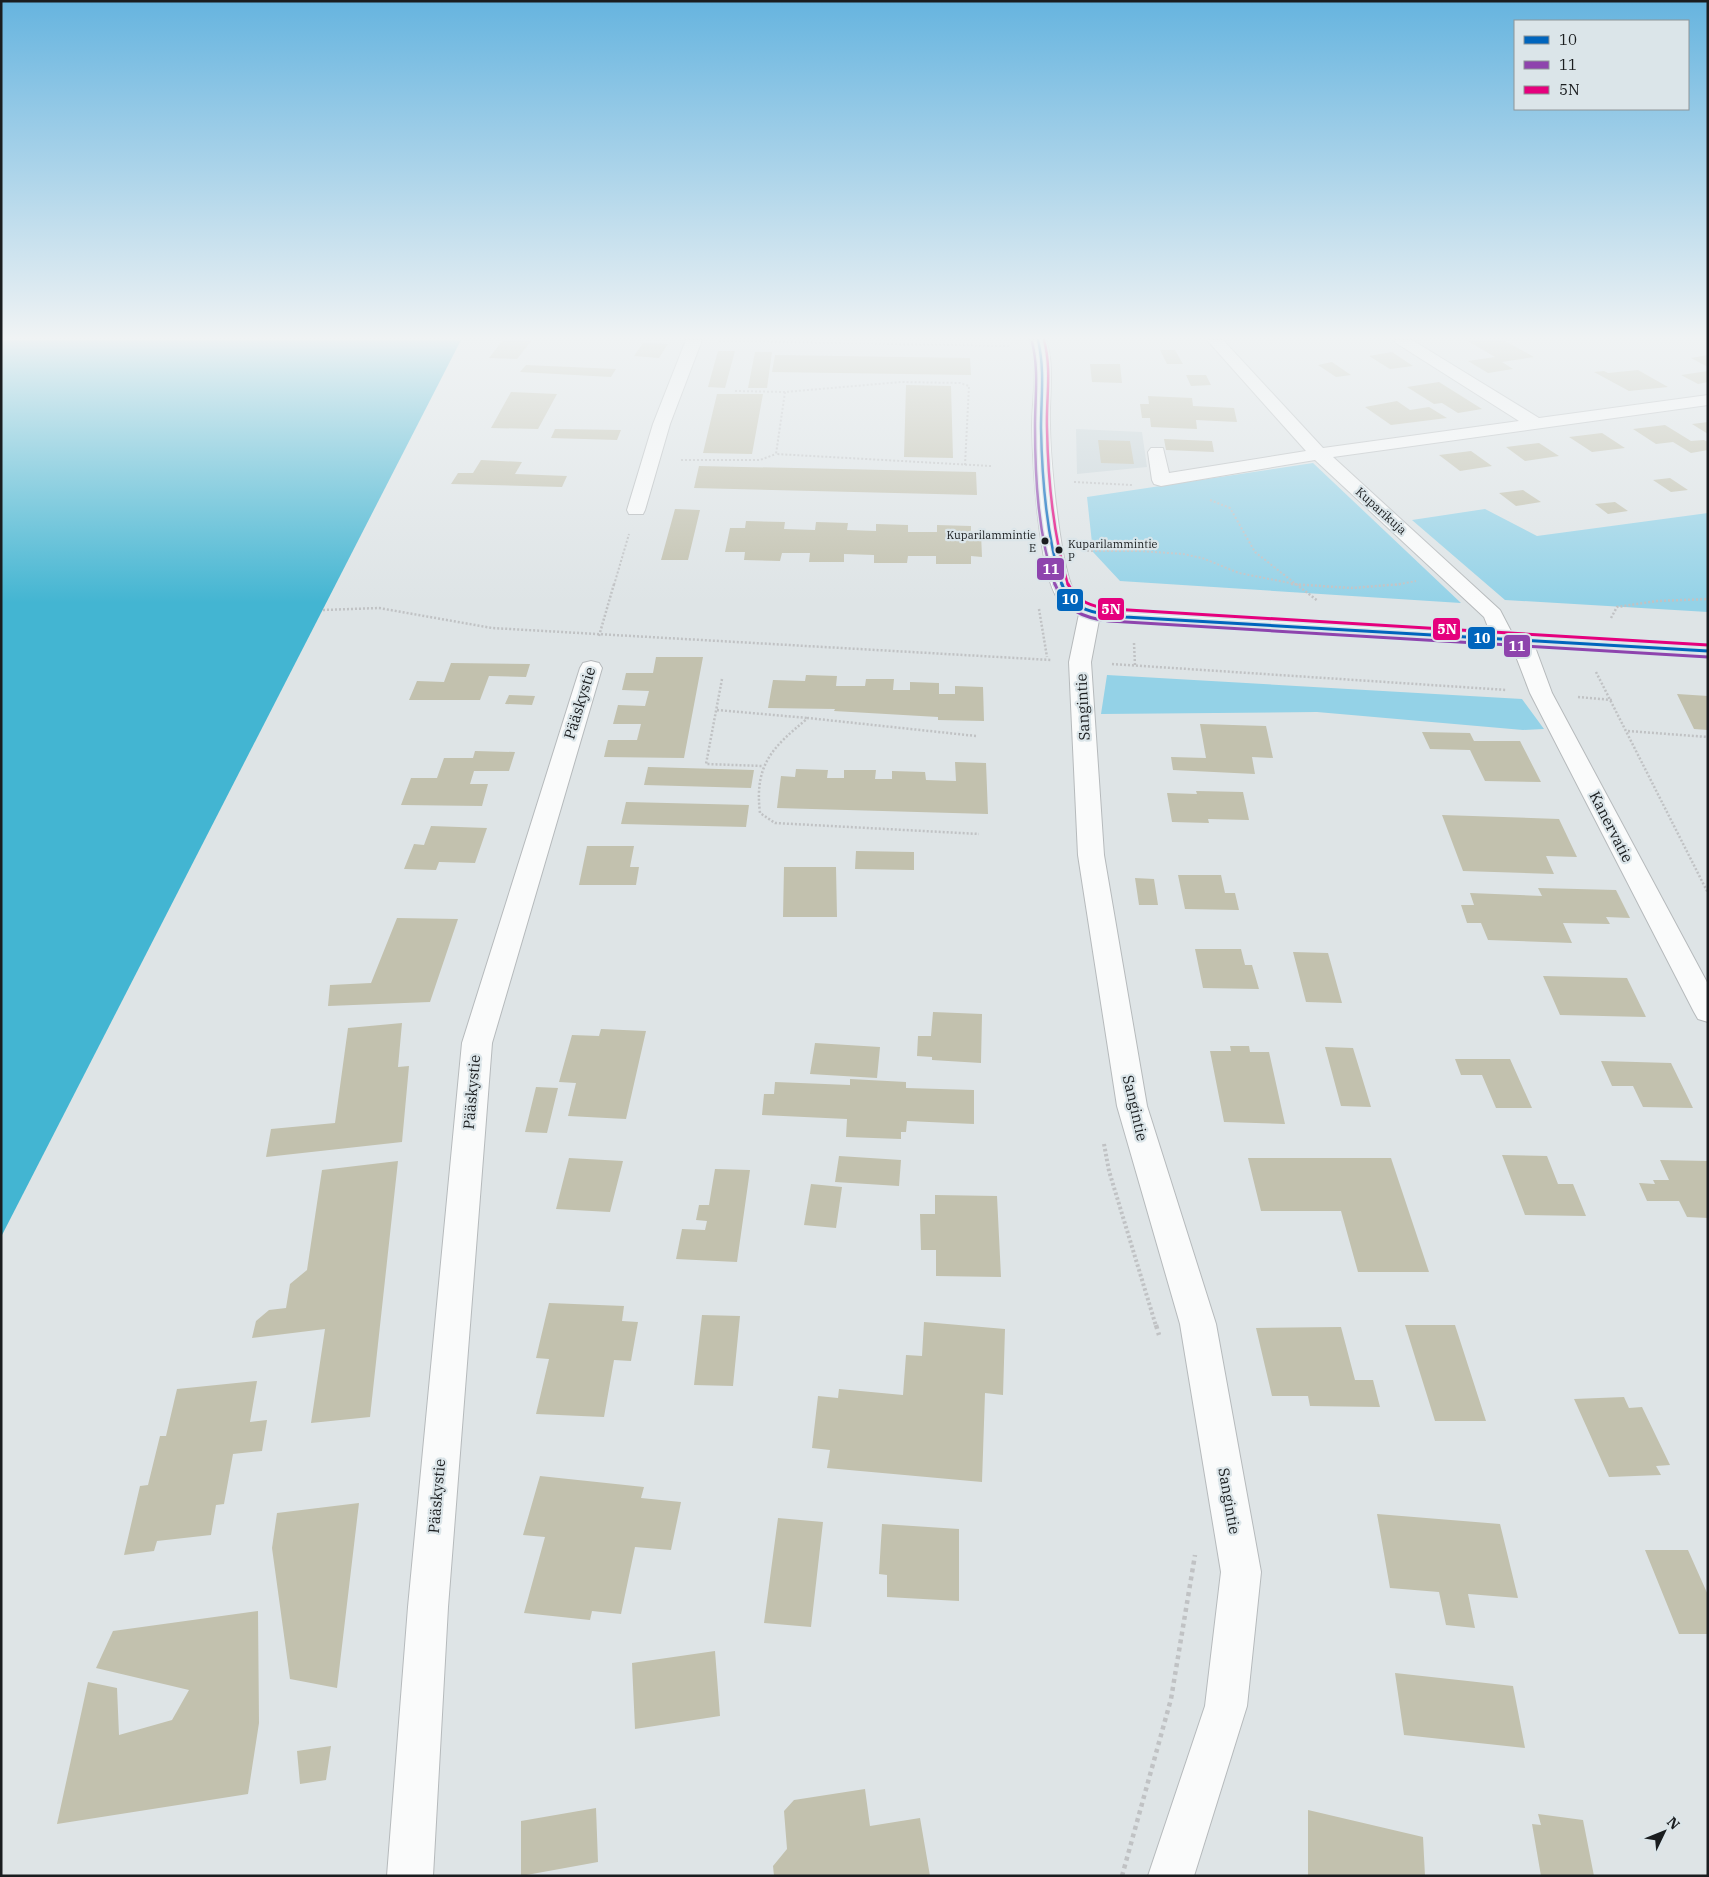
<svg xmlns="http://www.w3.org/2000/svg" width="1709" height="1877" viewBox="0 0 1709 1877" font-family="'IBM Plex Serif',serif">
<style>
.built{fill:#c9d5d9}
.green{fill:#94d2e7}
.water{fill:#43b5d2}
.building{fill:#c2c1ae}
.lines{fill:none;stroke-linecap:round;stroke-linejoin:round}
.minor-casing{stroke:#b6babc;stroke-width:2}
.path-far3{stroke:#c0c2c4;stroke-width:2;stroke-dasharray:2 2;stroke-linecap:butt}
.path-far2{stroke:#c0c2c4;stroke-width:2.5;stroke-dasharray:2 2;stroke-linecap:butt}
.path-far1{stroke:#c0c2c4;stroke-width:4;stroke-dasharray:2.5 2.5;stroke-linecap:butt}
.path{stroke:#c0c2c4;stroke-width:4.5;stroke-dasharray:4 4;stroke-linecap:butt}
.minor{fill:#fafbfb;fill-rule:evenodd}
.bus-1-far1-casing{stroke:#dbe5e9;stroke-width:5}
.bus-1-casing{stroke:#dbe5e9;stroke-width:6}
.bus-2-far1-casing{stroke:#dbe5e9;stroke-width:5}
.bus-2-casing{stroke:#dbe5e9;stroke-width:6}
.bus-3-far1-casing{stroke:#dbe5e9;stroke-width:5}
.bus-3-casing{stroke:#dbe5e9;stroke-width:6}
.bus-1-far1{stroke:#0065bd;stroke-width:2.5}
.bus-1{stroke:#0065bd;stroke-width:3}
.bus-2-far1{stroke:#8e44ad;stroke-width:2.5}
.bus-2{stroke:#8e44ad;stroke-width:3}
.bus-3-far1{stroke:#e5007d;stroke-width:2.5}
.bus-3{stroke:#e5007d;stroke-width:3}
.bus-dot{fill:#1a1d1f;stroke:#dbe5e9;stroke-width:2}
.labels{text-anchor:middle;stroke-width:4.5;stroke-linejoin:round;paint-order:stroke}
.far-bus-label{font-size:11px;fill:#1a1d1f;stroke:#dbe5e9;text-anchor:end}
.far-street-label{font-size:12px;fill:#1a1d1f;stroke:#dbe5e9}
.street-label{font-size:15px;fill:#1a1d1f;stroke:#dbe5e9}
.line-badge{stroke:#dbe5e9;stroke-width:2}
.badge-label{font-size:14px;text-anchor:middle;font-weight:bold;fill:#fff}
</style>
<rect width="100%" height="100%" fill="#dee4e6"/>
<path class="built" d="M1076,429L1142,432L1147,467L1077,474Z"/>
<path class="green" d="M1313,463L1461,603L1120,581L1093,552L1087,497Z
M1485,509L1537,536L1708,513V612L1505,600L1412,520Z
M1107,675L1522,699L1544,729L1523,730L1317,712L1101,714Z"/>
<path class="water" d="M1,340H461L1,1237Z"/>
<path class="building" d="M503,340H532L517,359L489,358Z
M1466,340H1503L1534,357L1502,362L1513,369L1488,373L1468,361L1495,357Z
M643,343L668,344L659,358L634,356Z
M1160,350H1175L1183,364H1167Z
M718,351H735L725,388L708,387Z
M755,352H772L767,388H748Z
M1392,352L1413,366L1390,369L1369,356Z
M775,355L970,358L971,375L772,372Z
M1708,355V367L1691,358Z
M1332,362L1351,375L1336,377L1318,365Z
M1090,364H1120L1122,383L1092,382Z
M526,365L616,369L611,377L520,372Z
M1638,370L1668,387L1629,391L1594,372L1604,371L1608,373Z
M1708,371V382L1698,384L1681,375Z
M1186,375H1206L1211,385L1191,386Z
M1439,382L1482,409L1458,413L1442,403L1434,404L1407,387Z
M906,385L951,386L953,458L904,457Z
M511,392L557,394L538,429L491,428Z
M717,394H763L752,454L703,453Z
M1148,396L1192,398L1193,406L1234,408L1237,422L1196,420L1197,429L1151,427L1150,418H1142L1140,404H1149Z
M1397,401L1410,410L1429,407L1447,418L1391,425L1365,407Z
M1708,422V434L1692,424Z
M1665,425L1691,441L1704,440L1708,442V450L1691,453L1673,442L1656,444L1633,429Z
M555,429L621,430L617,440L551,438Z
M1602,433L1625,448L1592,452L1569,437Z
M1164,439L1212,441L1214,452L1166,450Z
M1098,440L1130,441L1134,464L1101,463Z
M1539,443L1559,456L1525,461L1506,447Z
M1471,451L1492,466L1460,471L1439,455Z
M481,460L522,462L515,474L567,476L562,487L451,484L458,473H473Z
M699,466L976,472L977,495L694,488Z
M1670,478L1688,490L1671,492L1653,480Z
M1523,490L1541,502L1516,506L1499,493Z
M1615,502L1628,511L1608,514L1595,504Z
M675,509L700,510L688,560H661Z
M746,521L785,522L784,529L815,530L816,522L848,523L847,530L876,531V524L908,525V532H937V525L971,526V533H981L982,557L971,556V564H936V556H908L907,563H874V555L844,554V562H809L810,553H782L780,561L744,560L745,552H725L730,528H745Z
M656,657H703L684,758L604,757L608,740H637L641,724H613L618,705L645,706L649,691L622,690L626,673H653Z
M451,663L530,664L526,677L489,676L480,700H409L417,681L444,682Z
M806,675L837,676L836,686H865L866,679H894L893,690H910V682L939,683V694H955V686L983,687L984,721L938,720V717L834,711L835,709L768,708L773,680L805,681Z
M1677,694L1708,696V730L1694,729Z
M509,695L535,696L532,705L505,704Z
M1200,724L1266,726L1273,758L1252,757L1255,774L1173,770L1171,757L1206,758Z
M1422,732L1470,733L1474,741H1520L1541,782L1485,781L1470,750L1430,749Z
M475,751L515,752L509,771H474L470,784H488L482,806L401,805L411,778H437L444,758H473Z
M955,762L986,763L988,814L777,808L781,776L795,777L796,769L828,770L827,778H844V770H876L875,779H892V771L925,772L926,780L956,781Z
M648,767L754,770L751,788L644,785Z
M1196,791L1243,792L1249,820L1208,819L1209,823L1172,822L1167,793L1197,794Z
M626,802L749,805L746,827L621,824Z
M1442,815L1559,819L1577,857L1546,856L1554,874L1463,871Z
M431,826L487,828L475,863L439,862L436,870L404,869L414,844L424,845Z
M587,846H634L630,867H639L636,885H579Z
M856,851L914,852V870L855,869Z
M784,867H836L837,917H783Z
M1178,875H1221L1225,893H1235L1239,910L1185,909Z
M1135,878L1154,879L1158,905H1139Z
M1538,888L1616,890L1630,918L1606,917L1610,924L1563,923L1572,943L1488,940L1481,923H1467L1461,905H1474L1470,893L1542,896Z
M397,918L458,919L430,1002L328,1006L330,985L371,983Z
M1195,949H1241L1245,965H1252L1259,989L1203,988Z
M1293,952L1328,953L1342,1003L1306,1002Z
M1543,976L1627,978L1646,1017L1560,1015Z
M933,1012L982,1014L981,1063L932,1060V1057L917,1056L918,1036H931Z
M402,1023L398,1067L409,1066L402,1142L266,1157L271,1129L335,1123L348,1028Z
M601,1029L646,1031L626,1119L568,1116L576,1083L559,1082L572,1035L599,1036Z
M815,1043L880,1047L877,1078L810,1074Z
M1230,1046H1249L1250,1052H1269L1285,1124L1224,1122L1210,1051H1231Z
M1325,1047L1353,1048L1371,1107L1341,1106Z
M1455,1059H1510L1532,1108H1496L1482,1075H1461Z
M1601,1061L1671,1063L1693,1108L1643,1107L1633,1086H1612Z
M850,1079L906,1082V1088L974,1090V1124L907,1121L906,1132H901V1139L846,1137L847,1119L762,1115L764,1094H774L775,1082L850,1085Z
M536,1087L558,1088L547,1133L525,1132Z
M1502,1155L1547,1156L1558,1184H1573L1586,1216L1525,1215Z
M839,1156L901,1160L899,1186L835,1182Z
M569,1158L623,1161L610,1212L556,1209Z
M1248,1158H1391L1429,1272H1358L1341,1211H1261Z
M1660,1160L1708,1161V1218L1687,1217L1679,1201H1647L1639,1183L1655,1184L1653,1180H1669Z
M398,1161L370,1417L311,1423L325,1329L252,1338L256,1321L269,1310L286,1308L290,1284L307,1270L322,1170Z
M715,1169L750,1170L737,1262L676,1259L682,1229L705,1230L707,1221L696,1220L699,1205H709Z
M811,1184L842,1187L836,1228L804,1225Z
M935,1195L997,1196L1001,1277L936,1276V1250H921L920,1214H935Z
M549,1303L624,1306L622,1321L638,1322L631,1361L614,1360L604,1417L536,1414L549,1359L536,1358Z
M702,1315L740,1316L733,1386L694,1385Z
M924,1322L1005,1329L1003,1395L985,1393L982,1482L827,1468L830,1450L812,1448L818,1396L838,1398L839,1389L903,1395L906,1355L922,1356Z
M1405,1325H1455L1486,1421H1435Z
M1341,1327L1355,1380H1373L1380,1407L1310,1406L1308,1396H1272L1256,1328Z
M257,1381L250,1422L267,1420L262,1451L233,1454L224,1504L216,1505L211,1535L157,1541L154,1551L124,1555L140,1486L148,1485L160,1436H166L177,1389Z
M1624,1397L1629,1408L1642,1407L1670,1465L1656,1466L1661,1475L1609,1477L1574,1399Z
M540,1476L644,1487L641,1498L681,1502L671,1550L635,1547L621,1614L592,1611L590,1620L524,1613L545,1537L523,1535Z
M359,1503L337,1688L290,1679L272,1548L277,1513Z
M1377,1514L1500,1524L1518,1598L1468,1594L1475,1628L1446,1625L1439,1592L1390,1588Z
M778,1518L823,1522L811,1627L764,1623Z
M882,1524L959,1529V1601L887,1597V1575L879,1574Z
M1645,1550H1688L1708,1595V1634H1679Z
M258,1611L259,1723L248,1794L57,1824L88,1682L117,1688L119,1735L172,1720L189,1690L96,1668L113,1631Z
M715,1651L720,1716L635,1729L632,1663Z
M1395,1673L1513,1686L1525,1748L1404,1735Z
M331,1746L326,1780L300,1784L297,1751Z
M865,1789L870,1826L920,1818L930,1876H774L773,1866L787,1849L784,1811L794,1800Z
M596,1808L598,1862L521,1876V1821Z
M1308,1810L1423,1837L1425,1876H1308Z
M1538,1814L1583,1820L1594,1876H1541L1532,1824L1541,1825Z"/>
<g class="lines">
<defs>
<path id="minor" d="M686,340H702L670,424L645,510L643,514H629L627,510L653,424Z
M1030,340H1046C1055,367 1049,395 1050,423C1050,453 1060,576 1077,596C1086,606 1103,608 1116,610L1490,632L1484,617L1315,460L1161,486L1154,484L1152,480L1148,452L1151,448H1163L1169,473L1306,451L1207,340H1223L1323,448L1519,421L1396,343L1394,340H1412L1539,418L1708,395V405L1333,457L1500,610L1512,633L1708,644V658L1535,647L1552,693L1708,984V1022L1698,1019L1694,1012L1530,693L1512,646L1099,620L1091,662L1104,855L1147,1106L1216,1324L1261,1572L1247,1706L1194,1876H1148L1205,1706L1221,1572L1180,1324L1117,1106L1078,855L1069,662L1079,614C1070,610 1061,605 1056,596C1038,563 1033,466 1032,427C1032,397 1039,369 1030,340Z
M591,661L599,663L602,668L492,1043L448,1607L433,1876H387L408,1607L462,1043L580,668L583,663Z"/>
</defs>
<use href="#minor" class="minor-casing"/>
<path class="path-far3" d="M719,341L1010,346
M735,391L785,392L901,382L960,383L969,386L965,465
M785,392L776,454L991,466
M681,460H760L776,454
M1074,482L1132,485
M1210,500L1230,508L1255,552L1297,585
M1083,551H1140L1183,554L1202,558L1239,573L1300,585
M614,585L629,534
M1395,585L1416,581"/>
<path class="path-far2" d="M1291,584L1351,588L1402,584
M1296,584L1318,601
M1039,609L1047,657
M323,610L379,608L492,628L1051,660
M1611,618L1617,607L1657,601L1708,599
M599,636L614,584
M1134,643L1135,665
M1112,664L1507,690
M1596,672L1708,893
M722,679L706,764L763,766
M1578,697L1612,700
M717,710L808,718
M1628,731L1708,737
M976,736L808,718C773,747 754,764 760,813L775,823L979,834"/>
<path class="path-far1" d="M1104,1144L1109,1171L1156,1326"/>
<path class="path" d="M1156,1325L1159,1335
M1122,1876L1171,1699L1195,1555"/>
<use href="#minor" class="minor"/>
<defs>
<path id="bus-1-far1" d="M1038,340C1045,370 1041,398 1041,428C1042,480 1046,536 1062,585"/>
<path id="bus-1" d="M1062,584C1071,612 1099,614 1125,617L1708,651"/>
<path id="bus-2-far1" d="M1032,342C1039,370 1035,397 1035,426C1035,478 1038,535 1055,585"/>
<path id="bus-2" d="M1055,584C1064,610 1083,618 1109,621L1708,657"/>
<path id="bus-3-far1" d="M1044,340C1052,370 1046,398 1047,428C1048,480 1053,535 1068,585"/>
<path id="bus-3" d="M1068,584C1077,602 1092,607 1112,609L1708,645"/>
</defs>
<use href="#bus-1-far1" class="bus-1-far1-casing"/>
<use href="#bus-1" class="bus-1-casing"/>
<use href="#bus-2-far1" class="bus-2-far1-casing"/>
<use href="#bus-2" class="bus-2-casing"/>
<use href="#bus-3-far1" class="bus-3-far1-casing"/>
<use href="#bus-3" class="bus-3-casing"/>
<use href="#bus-1-far1" class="bus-1-far1"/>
<use href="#bus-1" class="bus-1"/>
<use href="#bus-2-far1" class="bus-2-far1"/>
<use href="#bus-2" class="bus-2"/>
<use href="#bus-3-far1" class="bus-3-far1"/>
<use href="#bus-3" class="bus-3"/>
</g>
<linearGradient id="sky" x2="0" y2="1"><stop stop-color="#66b4df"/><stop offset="0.56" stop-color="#f0f3f4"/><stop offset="1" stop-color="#f0f3f4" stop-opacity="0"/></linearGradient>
<rect width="1709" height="603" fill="url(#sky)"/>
<g class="bus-dot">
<circle cx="1045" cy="541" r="4.5"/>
<circle cx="1059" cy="550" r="4.5"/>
</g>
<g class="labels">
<g class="far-bus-label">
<text x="1036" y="539">Kuparilammintie<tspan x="1036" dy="13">E</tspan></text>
<text x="1068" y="548" text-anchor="start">Kuparilammintie<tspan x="1068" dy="13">P</tspan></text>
</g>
<g class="far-street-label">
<text transform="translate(1381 511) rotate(42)" y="4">Kuparikuja</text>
</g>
<g class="street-label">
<text transform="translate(580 703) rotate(-73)" y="5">Pääskystie</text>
<text transform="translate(1083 707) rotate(-93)" y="5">Sangintie</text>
<text transform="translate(1611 827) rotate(63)" y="5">Kanervatie</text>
<text transform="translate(472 1092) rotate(-85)" y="5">Pääskystie</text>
<text transform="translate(1135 1108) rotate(77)" y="5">Sangintie</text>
<text transform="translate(437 1496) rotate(-85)" y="5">Pääskystie</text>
<text transform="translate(1229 1501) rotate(80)" y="5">Sangintie</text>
</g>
</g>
<g class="line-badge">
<rect x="1036" y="557" width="29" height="24" rx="5" fill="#8e44ad"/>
<rect x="1056" y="588" width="28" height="24" rx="5" fill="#0065bd"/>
<rect x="1097" y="597" width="28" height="24" rx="5" fill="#e5007d"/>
<rect x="1432" y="617" width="29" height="24" rx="5" fill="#e5007d"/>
<rect x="1467" y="626" width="29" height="24" rx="5" fill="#0065bd"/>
<rect x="1503" y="634" width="28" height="24" rx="5" fill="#8e44ad"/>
</g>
<g class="badge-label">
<text x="1051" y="574">11</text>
<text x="1070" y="604">10</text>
<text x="1111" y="614">5N</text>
<text x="1447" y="634">5N</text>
<text x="1482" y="643">10</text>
<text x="1517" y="651">11</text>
</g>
<rect width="1709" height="1877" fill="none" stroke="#1a1d1f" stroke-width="5"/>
<rect x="1514" y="20" width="175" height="90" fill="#dbe5e9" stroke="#8e9598"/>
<rect x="1524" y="36" width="25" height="8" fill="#0065bd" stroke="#8e9598"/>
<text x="1559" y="45" font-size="15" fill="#1a1d1f">10</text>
<rect x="1524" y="61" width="25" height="8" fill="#8e44ad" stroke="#8e9598"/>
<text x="1559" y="70" font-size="15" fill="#1a1d1f">11</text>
<rect x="1524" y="86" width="25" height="8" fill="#e5007d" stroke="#8e9598"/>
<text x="1559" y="95" font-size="15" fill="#1a1d1f">5N</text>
<g transform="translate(1664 1832) rotate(47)" stroke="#dbe5e9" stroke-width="4" paint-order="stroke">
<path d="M0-4L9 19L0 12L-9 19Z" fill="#1a1d1f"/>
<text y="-8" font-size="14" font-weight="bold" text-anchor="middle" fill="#1a1d1f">N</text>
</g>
</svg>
